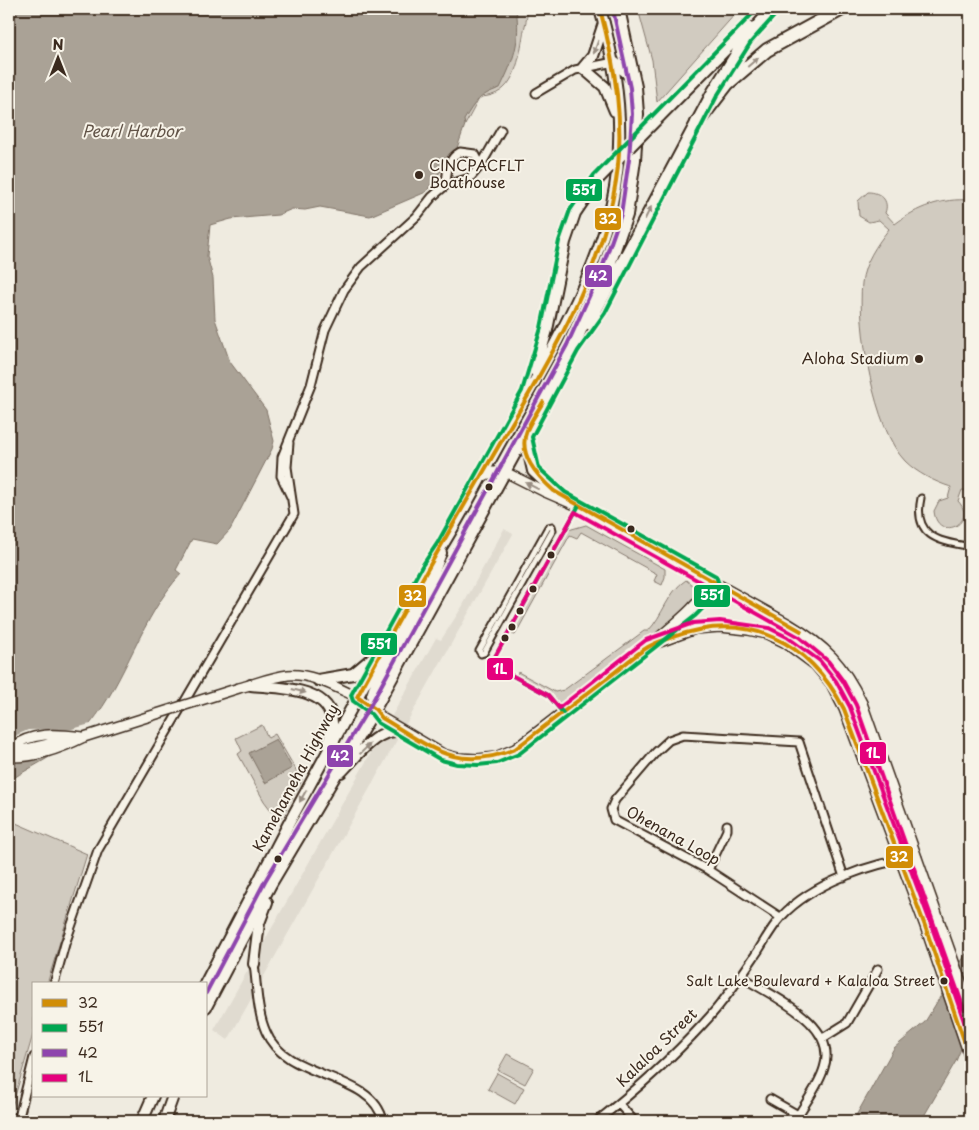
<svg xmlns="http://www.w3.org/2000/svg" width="979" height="1130" viewBox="0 0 979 1130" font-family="'Playpen Sans',sans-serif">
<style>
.built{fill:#e0dbd0}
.green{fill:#d1cbc0;stroke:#867a6f}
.water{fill:#aaa296;stroke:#7e7266}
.pier{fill:#efebe0}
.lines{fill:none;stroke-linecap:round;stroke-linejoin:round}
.pedestrian-casing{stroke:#3b2a1e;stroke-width:9}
.minor-casing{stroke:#3b2a1e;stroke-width:11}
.tertiary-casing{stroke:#3b2a1e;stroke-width:12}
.secondary-casing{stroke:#3b2a1e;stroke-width:12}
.primary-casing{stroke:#3b2a1e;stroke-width:14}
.motorway-casing{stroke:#3b2a1e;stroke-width:16}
.pedestrian{stroke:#f7f3e8;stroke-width:5}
.minor{stroke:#f7f3e8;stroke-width:7}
.tertiary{stroke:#f7f3e8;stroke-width:9}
.secondary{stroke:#f7f3e8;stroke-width:9}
.primary{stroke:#f7f3e8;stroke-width:10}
.motorway{stroke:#f7f3e8;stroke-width:12}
.tertiary-bridge-casing{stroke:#3b2a1e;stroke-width:12;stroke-linecap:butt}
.primary-bridge-casing{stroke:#3b2a1e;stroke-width:14;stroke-linecap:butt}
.tertiary-bridge{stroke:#f7f3e8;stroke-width:9}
.primary-bridge{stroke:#f7f3e8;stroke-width:10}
.bus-1-casing{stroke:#f7f3e8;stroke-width:8}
.bus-2-casing{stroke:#f7f3e8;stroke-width:8}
.bus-3-casing{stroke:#f7f3e8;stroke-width:8}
.bus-4-casing{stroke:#f7f3e8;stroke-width:8}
.bus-1{stroke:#d18d06;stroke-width:4}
.bus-2{stroke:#00a651;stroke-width:4}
.bus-3{stroke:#8e44ad;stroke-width:4}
.bus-4{stroke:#e5007d;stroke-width:4}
.oneway{fill:#998e83}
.poi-dot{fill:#3b2a1e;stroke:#f7f3e8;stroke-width:2}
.labels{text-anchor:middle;stroke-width:4;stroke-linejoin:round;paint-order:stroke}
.bus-label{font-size:14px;fill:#3b2a1e;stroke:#f7f3e8;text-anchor:end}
.poi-label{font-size:15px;fill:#3b2a1e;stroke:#f7f3e8;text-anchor:start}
.street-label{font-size:15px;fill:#3b2a1e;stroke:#f7f3e8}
.water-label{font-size:16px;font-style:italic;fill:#625448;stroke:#f7f3e8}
.line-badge{stroke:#f7f3e8;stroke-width:2}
.badge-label{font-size:14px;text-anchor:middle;font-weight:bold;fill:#fff}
</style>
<rect width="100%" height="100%" fill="#efebe0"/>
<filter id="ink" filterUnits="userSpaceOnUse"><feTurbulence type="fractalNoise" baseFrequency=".02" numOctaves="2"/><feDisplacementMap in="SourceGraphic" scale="10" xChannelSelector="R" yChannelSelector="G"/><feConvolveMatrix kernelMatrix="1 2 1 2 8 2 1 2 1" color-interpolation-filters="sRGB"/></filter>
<g filter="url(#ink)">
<path class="built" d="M504,529L513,534L228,1040L214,1030L436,638L441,640L462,607Z"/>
<path class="green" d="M505,9H527C528,18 524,27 523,36C518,64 514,96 480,97L465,125L459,128Z
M638,9H727L736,13L657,102L652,60Z
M868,192C880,192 890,200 885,213L895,224C917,207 942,198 970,200V491L962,490L958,501C979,523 937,543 934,511L939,501L948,498L951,487C935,482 917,473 905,461C874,429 857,327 862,283C864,263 877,244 889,229L879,220L869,222L859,216L858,201Z
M586,525L665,569V577L662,585L654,581L657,574L581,532L577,538L570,535L515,635L509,633L565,531Z
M686,580L698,590L699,597L693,605L581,688L564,703L557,702L548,692L517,675L518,672L555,692L564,690L644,631H648C663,616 668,591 686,580Z
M262,725L268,738L275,734L302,780L279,821L264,801L238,754L242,751L236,738Z
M9,820L87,854L47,984H34V1031L9,1117Z
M507,1054L534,1068L525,1084L498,1070Z
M497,1073L524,1088L515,1104L488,1089Z"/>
<path class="water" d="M9,9H516C521,40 514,60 500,88C479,95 475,102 464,120L465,125L457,148L426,192L370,216L320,207L305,210L292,209L278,215L231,219L210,225L207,256L213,278L215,319L230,362L266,410L274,441L272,449L230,530L217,544L192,539L176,570L181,574C141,617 127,679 90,724C69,750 36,763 9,781Z
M276,739L292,768L265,783L249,753Z
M970,947V1026L956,1061L921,1121H853L894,1048L925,1022Z"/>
<path class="pier" d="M94,723L76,742L36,759L9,764V739L19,734L28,730L72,729Z"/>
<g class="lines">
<defs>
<path id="pedestrian" d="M921,498C913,535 937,542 968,546
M552,526L553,530L484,653L481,654L479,651L548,527Z
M970,529L968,546L970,556"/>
<path id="minor" d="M536,93L575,70L614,62
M446,185C447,172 447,159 460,152L475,154L481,165
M291,497L281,476L282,457L311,385L325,330L344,290L361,267L417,216L432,197L446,185L470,178L481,165L501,130
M708,870L727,830V825
M780,917L708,870L614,820L611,809L615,800L656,752L669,740L683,735L799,742L844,877
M254,964C257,986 257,1012 266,1032C285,1080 373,1072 383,1121
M741,976C770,996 839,1023 824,1068C819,1086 804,1104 795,1121
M54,984L65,944L98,850L294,514L287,467L289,443
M823,1038L847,1023L878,969
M770,1099L798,1115
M619,1104L634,1121
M18,1121L34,1057
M597,1121C634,1092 671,1059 703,1024C724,1002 741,976 758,951C765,940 772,927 781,917C812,883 872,863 917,857"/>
<path id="tertiary" d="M239,688C255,684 271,677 288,675C312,673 335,687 357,697
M9,749C31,731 57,734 84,737
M9,753L71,739
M9,757C35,758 60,749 84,737"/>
<path id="secondary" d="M480,478L492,472H505L543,491L573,504L789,624C826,646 843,664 862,703L970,1007
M656,640C678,621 698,606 713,581
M357,697L375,709L382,718L443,754L458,758L478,759L495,757L515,749L649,646L695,629L720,627L748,630L767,634L784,642L815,665L831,684L844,709L925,926L970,1058"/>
<path id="primary" d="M604,23L593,56L583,68L605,87L615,111
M614,62L629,75L634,84
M659,117L748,27
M589,324L712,93L746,38L772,9
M535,371L547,330L565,242L575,213L598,179
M525,436L533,471L561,497
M318,680L353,674L377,654
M251,685C275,688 333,686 332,724C332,730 330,737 328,744
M375,709L372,695L376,683L430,582L441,553
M341,772C357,756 379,725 403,732
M254,964L259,923L267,902
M205,984L289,823L427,569C457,526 480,477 506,432C544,365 596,278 612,203C626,139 618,71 600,9
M206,1007L271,884L375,709L573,348L608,270L627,215L635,160L638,114L636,87L619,9
M142,1121L153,1096
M164,1121L173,1096"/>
<path id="motorway" d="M697,123L727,84L767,50L842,9"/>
</defs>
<use href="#pedestrian" class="pedestrian-casing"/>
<use href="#minor" class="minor-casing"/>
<use href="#tertiary" class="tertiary-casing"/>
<use href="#secondary" class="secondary-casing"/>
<use href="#primary" class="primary-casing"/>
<use href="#motorway" class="motorway-casing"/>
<use href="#pedestrian" class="pedestrian"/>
<use href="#minor" class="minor"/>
<use href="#tertiary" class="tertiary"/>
<use href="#secondary" class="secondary"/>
<use href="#primary" class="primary"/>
<use href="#motorway" class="motorway"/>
<defs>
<path id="tertiary-bridge" d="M84,737L239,688"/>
<path id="primary-bridge" d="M598,179L659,117"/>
</defs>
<use href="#tertiary-bridge" class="tertiary-bridge-casing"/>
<use href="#primary-bridge" class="primary-bridge-casing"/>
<use href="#tertiary-bridge" class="tertiary-bridge"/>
<use href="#primary-bridge" class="primary-bridge"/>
<defs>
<path id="bus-1" d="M600,9C615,65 625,124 616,181C600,282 541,373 491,459C445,538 400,617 357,697L375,709L382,718C431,747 456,773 515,749C545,726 576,702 606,679C620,669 633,656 648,647C656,642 665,640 673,637C748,610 809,641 844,709L925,926L970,1058
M543,402C538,411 531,420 527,430C517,454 537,476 554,491L801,631"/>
<path id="bus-2" d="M757,9L594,175L570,210L559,241L541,328L522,391L438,542L422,566L351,695L353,701L371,714L378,723L441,760L457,764L478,765L497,763L519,754L695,616L706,605L719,584L716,576L565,492L539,468L532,437L578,351L605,313L717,96L751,42L777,13
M563,713L548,695L491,664L578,507"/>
<path id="bus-3" d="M206,993L265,881L370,706L567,345L602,268L621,214L629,159L632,114L630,88L613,10"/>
<path id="bus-4" d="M964,1009L856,705L843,681L828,661L799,637L575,512L491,664L548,695L559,708L646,640L693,623L720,621L769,628L787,637L820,661L836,681L850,707L931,924L970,1039"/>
</defs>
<use href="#bus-1" class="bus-1-casing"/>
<use href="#bus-2" class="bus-2-casing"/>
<use href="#bus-3" class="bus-3-casing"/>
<use href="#bus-4" class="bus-4-casing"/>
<use href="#bus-1" class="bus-1"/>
<use href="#bus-2" class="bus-2"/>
<use href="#bus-3" class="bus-3"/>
<use href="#bus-4" class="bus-4"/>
</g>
<defs><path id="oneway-solid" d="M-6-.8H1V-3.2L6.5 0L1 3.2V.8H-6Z" transform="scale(1.25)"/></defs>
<g class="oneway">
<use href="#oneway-solid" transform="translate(596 47) rotate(110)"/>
<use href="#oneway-solid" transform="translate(753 62) rotate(-41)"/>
<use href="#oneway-solid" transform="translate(648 213) rotate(-63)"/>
<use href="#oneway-solid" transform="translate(532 486) rotate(-153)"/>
<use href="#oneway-solid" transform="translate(299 691) rotate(15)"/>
<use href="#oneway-solid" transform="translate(365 749) rotate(-44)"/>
<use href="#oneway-solid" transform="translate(303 796) rotate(119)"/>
</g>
</g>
<g class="poi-dot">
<circle cx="419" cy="175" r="5"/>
<circle cx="919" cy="359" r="5"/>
<circle cx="489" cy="487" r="4.5"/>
<circle cx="631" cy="529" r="4.5"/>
<circle cx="551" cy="555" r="4.5"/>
<circle cx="533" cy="589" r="4.5"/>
<circle cx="520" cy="611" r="4.5"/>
<circle cx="512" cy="627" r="4.5"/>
<circle cx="505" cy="638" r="4.5"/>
<circle cx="278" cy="859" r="4.5"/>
<circle cx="944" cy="981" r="4.5"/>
</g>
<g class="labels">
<g class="bus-label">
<text x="935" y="986">Salt Lake Boulevard + Kalaloa Street</text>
</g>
<g class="poi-label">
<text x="429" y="171">CINCPACFLT<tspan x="429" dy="17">Boathouse</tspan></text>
<text x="909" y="364" text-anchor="end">Aloha Stadium</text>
</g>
<g class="street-label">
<text transform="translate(296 778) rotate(-62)" y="5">Kamehameha Highway</text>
<text transform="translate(673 836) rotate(29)" y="5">Ohenana Loop</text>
<text transform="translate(657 1048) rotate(-44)" y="5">Kalaloa Street</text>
</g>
<g class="water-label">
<text x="132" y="137">Pearl Harbor</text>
</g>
</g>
<g class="line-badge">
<rect x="565" y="178" width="38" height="24" rx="5" fill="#00a651"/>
<rect x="594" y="207" width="28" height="24" rx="5" fill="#d18d06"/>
<rect x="584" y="264" width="29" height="24" rx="5" fill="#8e44ad"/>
<rect x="693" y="584" width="38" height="24" rx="5" fill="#00a651"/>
<rect x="398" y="584" width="29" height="24" rx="5" fill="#d18d06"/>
<rect x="360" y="632" width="38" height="24" rx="5" fill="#00a651"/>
<rect x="486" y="657" width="28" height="24" rx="5" fill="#e5007d"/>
<rect x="859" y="741" width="28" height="24" rx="5" fill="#e5007d"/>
<rect x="326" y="744" width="28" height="24" rx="5" fill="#8e44ad"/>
<rect x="885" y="845" width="29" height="24" rx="5" fill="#d18d06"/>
</g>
<g class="badge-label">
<text x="584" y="195">551</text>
<text x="608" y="224">32</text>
<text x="598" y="281">42</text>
<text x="712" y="600">551</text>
<text x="413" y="601">32</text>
<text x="379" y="649">551</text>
<text x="500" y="674">1L</text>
<text x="873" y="758">1L</text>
<text x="340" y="761">42</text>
<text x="899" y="862">32</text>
</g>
<rect width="979" height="1130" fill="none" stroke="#f7f3e8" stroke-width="30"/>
<rect x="15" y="15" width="949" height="1100" fill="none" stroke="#3b2a1e" stroke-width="2" filter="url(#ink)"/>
<rect x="32" y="982" width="175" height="115" fill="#f7f3e8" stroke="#aca397"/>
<rect x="42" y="999" width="25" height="8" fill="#d18d06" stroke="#aca397"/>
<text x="78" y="1008" font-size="15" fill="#3b2a1e">32</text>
<rect x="42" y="1024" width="25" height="8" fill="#00a651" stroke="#aca397"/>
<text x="78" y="1032" font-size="15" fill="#3b2a1e">551</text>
<rect x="42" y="1049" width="25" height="8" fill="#8e44ad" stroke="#aca397"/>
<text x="78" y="1058" font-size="15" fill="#3b2a1e">42</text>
<rect x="42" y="1074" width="25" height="8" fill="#e5007d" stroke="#aca397"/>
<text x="78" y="1082" font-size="15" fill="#3b2a1e">1L</text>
<g transform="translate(58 58)" stroke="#f7f3e8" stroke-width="4" paint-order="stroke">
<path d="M0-4L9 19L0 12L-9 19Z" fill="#3b2a1e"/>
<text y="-8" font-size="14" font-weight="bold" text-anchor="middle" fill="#3b2a1e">N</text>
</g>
</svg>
